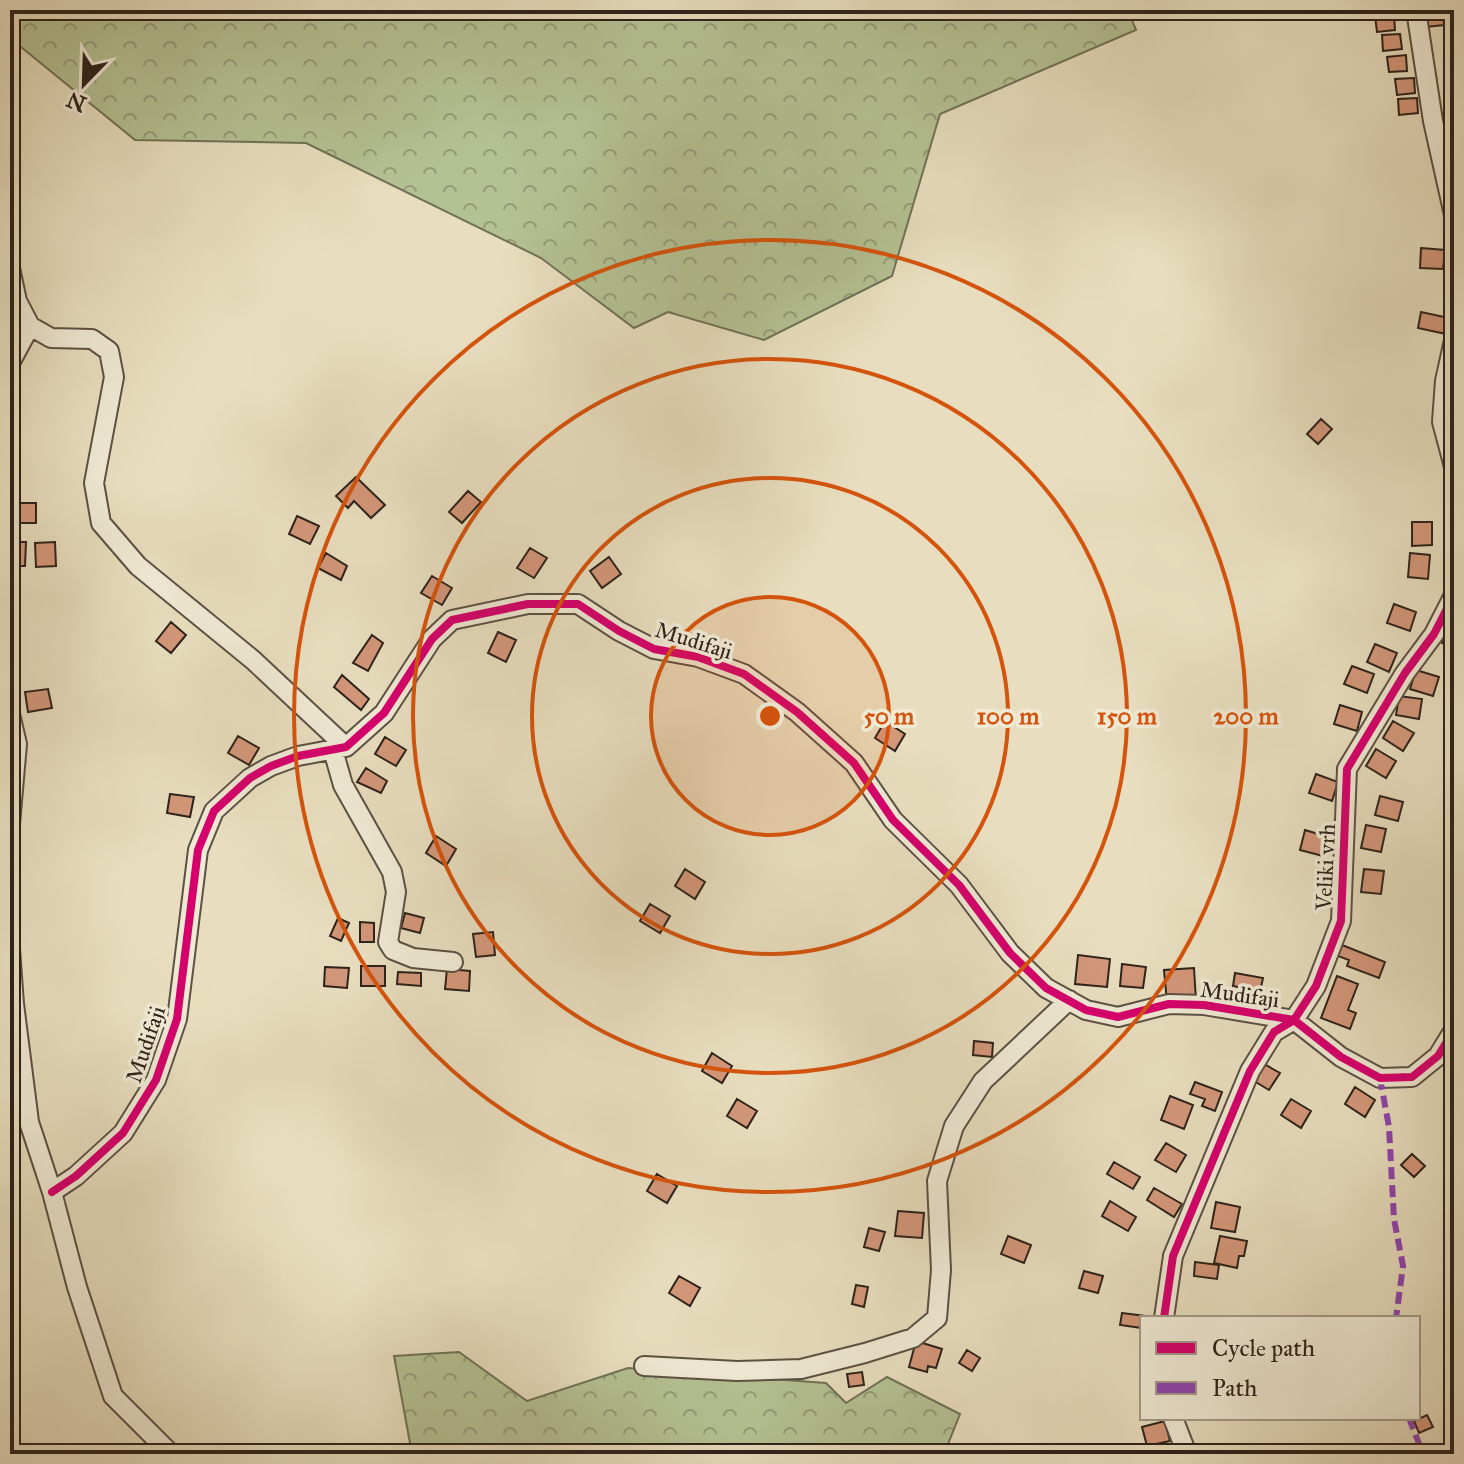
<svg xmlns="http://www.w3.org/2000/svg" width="1464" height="1464" viewBox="0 0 1464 1464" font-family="'IM FELL Great Primer',serif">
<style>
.forest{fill:url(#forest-crowns);stroke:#707256;stroke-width:2}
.building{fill:#d3977a;stroke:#2d221a;stroke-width:2}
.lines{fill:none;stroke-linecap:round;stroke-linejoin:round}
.minor-casing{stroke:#5c5143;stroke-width:22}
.minor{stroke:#f0ead5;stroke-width:18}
.quiet{stroke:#8e44ad;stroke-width:6;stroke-dasharray:12 6;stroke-linecap:butt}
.cycleway-casing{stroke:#f0ead5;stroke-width:13}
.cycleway{stroke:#d6006c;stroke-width:8}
.ring{fill:none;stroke:#d5540d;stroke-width:4}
.labels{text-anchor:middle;stroke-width:7;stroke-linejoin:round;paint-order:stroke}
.street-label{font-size:22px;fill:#2d221a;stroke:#f0ead5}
.centre{fill:#d5540d;stroke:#f0ead5;stroke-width:4}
.ring-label{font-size:24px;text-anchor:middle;font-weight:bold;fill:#d5540d;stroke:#f0ead5;stroke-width:7;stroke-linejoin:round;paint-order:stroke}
</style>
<defs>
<pattern id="forest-crowns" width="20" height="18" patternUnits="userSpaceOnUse" patternTransform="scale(2)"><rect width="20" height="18" fill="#b4c193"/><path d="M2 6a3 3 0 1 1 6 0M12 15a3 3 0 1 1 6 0" fill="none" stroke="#939c77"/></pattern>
</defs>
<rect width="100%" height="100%" fill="#e8debf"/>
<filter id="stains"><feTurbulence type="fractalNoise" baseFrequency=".0025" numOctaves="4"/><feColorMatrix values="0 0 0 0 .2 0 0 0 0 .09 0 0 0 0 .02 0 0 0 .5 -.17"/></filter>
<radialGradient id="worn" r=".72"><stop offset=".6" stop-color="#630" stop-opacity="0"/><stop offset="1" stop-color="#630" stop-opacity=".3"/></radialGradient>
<path class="forest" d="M10,10H1128L1136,30L940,114L892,276L764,340L668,312L634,328L541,258L306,143L135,140L10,38Z
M459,1352L527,1401L628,1368L826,1383L846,1403L887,1377L960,1414L944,1454H412L394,1356Z"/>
<path class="building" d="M1443,10L1444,25L1426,27L1424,11Z
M1394,14L1395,30L1377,32L1375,16Z
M1400,34L1402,49L1383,51L1382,35Z
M1406,55L1407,71L1389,72L1387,57Z
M1414,78L1415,93L1397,95L1395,79Z
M1417,98L1418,113L1399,115L1398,99Z
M1454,114V130L1442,131L1441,115Z
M1421,248L1445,250L1443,269L1420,268Z
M1421,312L1449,318L1446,334L1418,328Z
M1321,419L1332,429L1318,444L1307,434Z
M356,477L385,505L371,518L354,501L348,508L336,496Z
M468,491L481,502L462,523L449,512Z
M12,503H36V523H12Z
M297,516L319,526L310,544L289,534Z
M1412,522H1432V545L1412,546Z
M10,542H26L25,566H10Z
M55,542L56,566L36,567L35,543Z
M530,548L547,558L534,578L517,568Z
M326,553L347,566L341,580L318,568Z
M1410,553L1430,555L1428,579L1408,577Z
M609,557L621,574L602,588L590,571Z
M432,576L452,588L442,605L421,593Z
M1394,604L1416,612L1410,631L1387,623Z
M171,622L186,635L171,653L156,641Z
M1450,625L1454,627V648L1442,643Z
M498,632L516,640L506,662L488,653Z
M372,635L383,643L368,671L353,663Z
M1375,644L1397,653L1389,672L1367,662Z
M1352,666L1374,674L1367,693L1344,684Z
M1416,670L1439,677L1433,696L1410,689Z
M342,675L369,699L361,710L334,687Z
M48,689L52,708L28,712L25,692Z
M1399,696L1422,699L1419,719L1396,715Z
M1340,705L1362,712L1357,731L1334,724Z
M885,721L905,734L895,751L875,738Z
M1393,721L1414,733L1403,751L1383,738Z
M238,736L259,748L249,765L228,753Z
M385,737L406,750L396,766L375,754Z
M1376,749L1396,761L1386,778L1366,766Z
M366,768L387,781L381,793L357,782Z
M1316,774L1338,782L1332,801L1309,793Z
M170,794L194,797L190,817L167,813Z
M1380,796L1403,802L1398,821L1375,815Z
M1366,825L1386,829L1381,852L1361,848Z
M1305,830L1328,837L1323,856L1300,850Z
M436,836L456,849L446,866L426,853Z
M685,869L705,882L695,899L675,886Z
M1364,869L1384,871L1381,894L1361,892Z
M650,904L670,916L660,933L640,921Z
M405,913L424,918L420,933L401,928Z
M338,918L349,923L341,941L330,936Z
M360,922L374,923V942H360Z
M493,932L495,955L476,957L473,934Z
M1342,945L1385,962L1379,978L1347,966L1349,960L1338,956Z
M1078,955L1110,959L1107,987L1075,984Z
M1122,964L1146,967L1143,988L1120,986Z
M361,966H385V986H361Z
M325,967L349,968L347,988L324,986Z
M1194,968L1196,1001L1167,1002L1164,970Z
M447,969L470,971L469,991L445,989Z
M398,972L421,973V986L397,984Z
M1235,973L1263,978L1260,992L1233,986Z
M1337,976L1358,984L1348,1010L1356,1013L1350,1029L1321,1018Z
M974,1041L993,1043L992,1057L973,1055Z
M712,1053L732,1066L722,1083L702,1071Z
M1259,1061L1280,1073L1269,1090L1249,1078Z
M1195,1082L1222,1092L1215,1111L1202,1106L1205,1099L1190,1094Z
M1355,1087L1375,1100L1365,1117L1345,1104Z
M1170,1096L1193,1105L1184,1129L1161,1120Z
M737,1099L757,1111L747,1128L727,1116Z
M1291,1099L1311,1111L1301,1128L1281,1115Z
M1166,1143L1186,1155L1176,1172L1155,1160Z
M1412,1154L1425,1166L1414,1177L1401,1165Z
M1114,1162L1140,1177L1133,1189L1107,1174Z
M657,1174L677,1186L667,1203L647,1191Z
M1154,1188L1182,1204L1174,1217L1147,1200Z
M1110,1201L1136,1217L1128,1231L1102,1216Z
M1216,1202L1240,1207L1235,1232L1211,1228Z
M898,1211L924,1213L922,1238L895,1236Z
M869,1228L885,1232L879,1251L864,1247Z
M1008,1236L1031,1245L1024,1263L1001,1254Z
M1220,1236L1247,1241L1244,1256H1239L1237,1268L1214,1263Z
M1195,1262L1219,1265L1217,1279L1194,1276Z
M1084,1271L1103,1276L1098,1293L1079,1288Z
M679,1276L700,1288L690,1306L669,1293Z
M856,1285L868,1287L864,1307L852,1304Z
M1122,1313L1145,1316L1142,1318V1328L1120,1325Z
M916,1341L942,1349L936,1368L928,1366L927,1372L909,1367Z
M967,1350L980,1358L972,1371L959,1363Z
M862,1372L864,1385L849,1387L847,1374Z
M1427,1415L1433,1427L1419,1433L1414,1421Z
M1165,1421L1170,1441L1147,1446L1142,1427Z"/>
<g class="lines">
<defs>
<path id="minor" d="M1416,10L1433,121L1454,215
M10,268L17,301L30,326L51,338L92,339L109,351L114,377L94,483L101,523L138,566L253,660L346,747
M1454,340L1445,381L1442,422L1454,467
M10,363L30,326
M10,714L17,744L10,824
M333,750L343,785L392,872L396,892L388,942L393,950L413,958L453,962
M10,949L14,1004L29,1122L52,1192L77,1287L113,1396L171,1454
M52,1192L76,1176L123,1133L156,1080L177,1019L198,850L214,811L250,778L271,766L298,756L346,747L384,713L432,639L452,620L528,604H578L619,631L654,649L698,657L744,674L797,712L854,763L893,820L959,885L1010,953L1046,988L1086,1010L1118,1017L1169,1004L1204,1005L1294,1020L1341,1057L1380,1078L1412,1077L1438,1056L1454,1030
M1164,1318L1173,1256L1250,1071L1274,1032L1294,1020L1316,986L1341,921L1347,769L1405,673L1434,634L1454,595
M644,1366L737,1371L801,1369L865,1353L913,1338L937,1318L941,1270L937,1181L954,1126L983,1081L1069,1000
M1173,1418L1187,1454"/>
</defs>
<use href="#minor" class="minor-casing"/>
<use href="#minor" class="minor"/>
<path class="quiet" d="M1380,1078L1389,1127L1394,1219L1403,1266L1396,1318
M1409,1418L1423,1454"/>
<defs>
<path id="cycleway" d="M52,1192L76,1176L123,1133L156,1080L177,1019L198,850L214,811L250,778L271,766L298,756L346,747L384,713L432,639L452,620L528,604H578L619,631L654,649L698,657L744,674L797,712L854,763L893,820L959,885L1010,953L1046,988L1086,1010L1118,1017L1169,1004L1204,1005L1294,1020L1341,1057L1380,1078L1412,1077L1438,1056L1454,1030
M1164,1318L1173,1256L1250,1071L1274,1032L1294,1020L1316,986L1341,921L1347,769L1405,673L1434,634L1454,595"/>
</defs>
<use href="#cycleway" class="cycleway-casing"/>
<use href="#cycleway" class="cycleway"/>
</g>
<circle cx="770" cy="716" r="119" fill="#d5540d" fill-opacity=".12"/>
<g class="ring">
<circle cx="770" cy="716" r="119"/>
<circle cx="770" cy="716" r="238"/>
<circle cx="770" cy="716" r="357"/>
<circle cx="770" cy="716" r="476"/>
</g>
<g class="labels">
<g class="street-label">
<text transform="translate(694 640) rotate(17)" y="8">Mudifaji</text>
<text transform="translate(1325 867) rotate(-87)" y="8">Veliki vrh</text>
<text transform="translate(1240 994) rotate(8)" y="8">Mudifaji</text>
<text transform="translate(145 1044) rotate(-71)" y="8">Mudifaji</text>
</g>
</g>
<circle cx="770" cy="716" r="12" class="centre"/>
<g class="ring-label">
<text x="889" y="724">50 m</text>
<text x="1008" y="724">100 m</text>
<text x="1127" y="724">150 m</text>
<text x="1246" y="724">200 m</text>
</g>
<rect width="1464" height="1464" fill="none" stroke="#e8debf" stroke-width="40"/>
<rect x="12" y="12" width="1440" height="1440" fill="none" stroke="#2d221a" stroke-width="4"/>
<rect x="20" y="20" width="1424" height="1424" fill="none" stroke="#2d221a" stroke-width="2"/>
<rect x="1140" y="1316" width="280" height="104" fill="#f0ead5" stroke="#a29a8a" stroke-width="2"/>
<rect x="1156" y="1342" width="40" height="12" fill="#d6006c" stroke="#a29a8a" stroke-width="2"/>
<text x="1212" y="1356" font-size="24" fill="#2d221a">Cycle path</text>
<rect x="1156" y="1382" width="40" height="12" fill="#8e44ad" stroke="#a29a8a" stroke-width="2"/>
<text x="1212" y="1396" font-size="24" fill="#2d221a">Path</text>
<g transform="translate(84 84) rotate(203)" stroke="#f0ead5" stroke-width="6" paint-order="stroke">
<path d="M0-6L14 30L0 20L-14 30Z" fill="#2d221a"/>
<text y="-12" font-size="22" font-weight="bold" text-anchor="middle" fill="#2d221a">N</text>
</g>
<rect width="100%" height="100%" filter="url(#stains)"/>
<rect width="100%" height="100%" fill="url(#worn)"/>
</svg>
